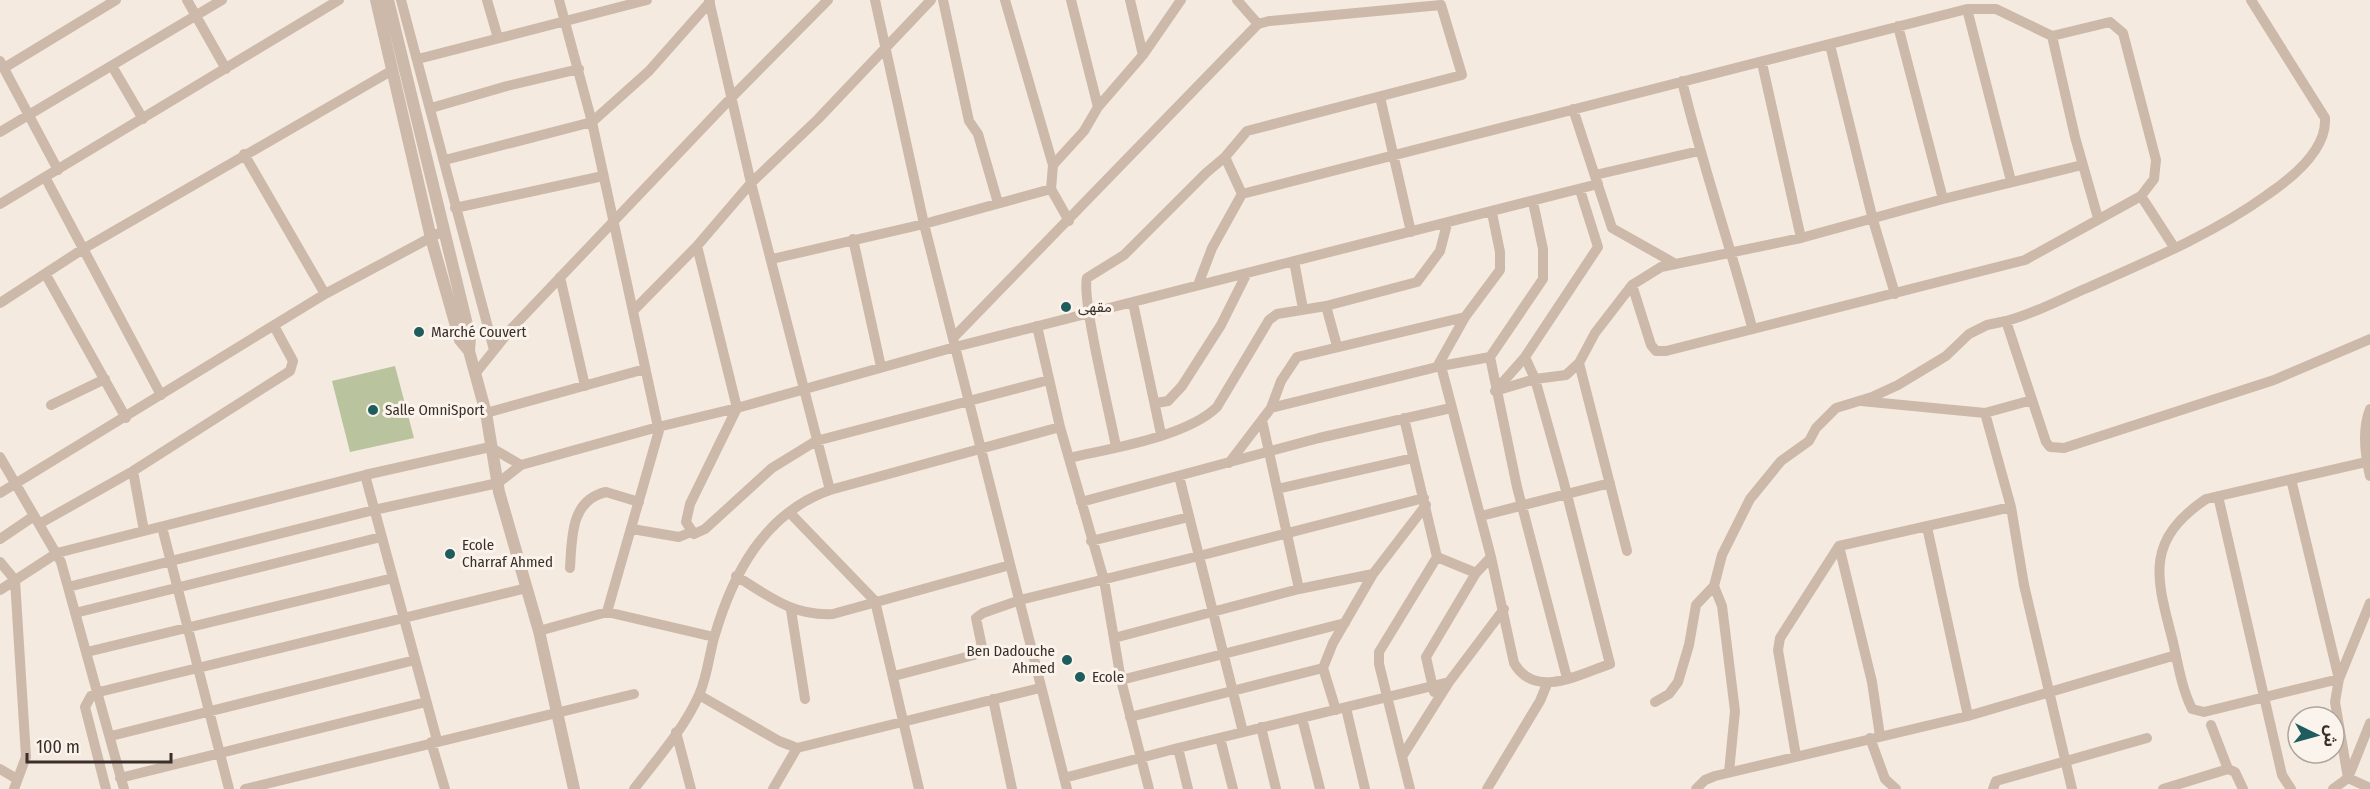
<svg xmlns="http://www.w3.org/2000/svg" width="2370" height="789" viewBox="0 0 2370 789" font-family="'Fira Sans Condensed','Noto Sans Arabic',sans-serif">
<style>
.park{fill:#b9c49e}
.lines{fill:none;stroke-linecap:round;stroke-linejoin:round}
.minor{stroke:#cdb9aa;stroke-width:10}
.tertiary{stroke:#cdb9aa;stroke-width:12}
.poi-dot{fill:#1e5c5e;stroke:#fbf4ec;stroke-width:2}
.labels{text-anchor:middle;stroke-width:6;stroke-linejoin:round;paint-order:stroke}
.poi-label{font-size:15px;fill:#3a2f2a;stroke:#fbf4ec;text-anchor:start}
</style>
<rect width="100%" height="100%" fill="#f4eadf"/>
<path class="park" d="M395,366L414,438L350,452L332,381Z"/>
<g class="lines">
<path class="minor" d="M187,0L226,69
M401,0L494,350
M487,0L498,38
M559,0L592,122L658,427
M709,0L751,183L830,490
M875,0L924,224L1067,789
M943,0L969,121L978,134L998,203
M1005,0L1053,165L1051,189L1069,221
M1071,0L1098,107
M1130,0L1143,55
M1237,0L1258,24
M2251,0L2325,118C2327,149 2292,178 2267,195C2213,234 2148,261 2087,288C2061,299 2034,314 2006,321L2046,442L2050,447L2064,448L2274,380L2370,339
M1967,9L2011,181
M1898,26L1943,199
M2052,36L2075,137L2098,218
M1830,45L1873,220L1895,294
M418,59L647,0
M0,61L58,170
M1762,63L1801,238
M112,66L143,119
M4,68L116,0
M1682,81C1702,164 1730,245 1752,327
M1380,97L1411,232
M431,108L507,86L579,69
M1573,109L1612,228L1674,263
M0,132L222,0
M244,154L325,294
M1225,157L1242,194
M445,160L592,122L649,71L710,2
M1053,165L1084,131L1098,107L1143,55L1181,0
M1595,175L1699,151
M45,177L161,395
M2141,196L2174,247
M1533,202L1543,249V279L1490,357L1517,487L1567,678
M0,204L339,0
M455,208L603,176
M853,239L881,367
M697,246L737,408L690,504L686,522L694,534L705,529L772,468L816,441L1049,380
M772,259L924,224L1051,189
M1294,261L1303,309
M46,275L126,418
M560,277L585,386
M1198,285L1212,248L1242,194L1967,9H1996L2052,36L2110,22L2123,33L2156,160L2154,179L2141,196L2025,260L1666,351H1656L1651,345L1632,285
M0,303L83,249L391,71
M1133,303L1161,434
M1326,306L1337,346
M633,311L697,246L751,183L818,119L931,0
M1037,326L1060,427L1104,580L1121,680L1149,789
M953,338L1258,24L1269,21L1441,5L1462,75L1247,131L1225,157L1206,173L1124,255L1087,278C1081,298 1111,418 1116,447
M1579,363L1627,551
M1441,366L1491,557L1514,663C1535,700 1580,674 1610,664L1563,479L1535,379L1525,357
M1437,367L1465,317L1500,270V252L1492,213
M475,374L511,329L732,97L828,0
M1495,391L1535,379L1566,375L1579,363L1595,333L1632,285L1661,267L1801,238L1943,199L2082,165
M1495,391L1525,357L1598,247L1580,190
M1861,401L1985,413L2011,507
M1156,403L1168,401L1182,386L1221,325L1247,273
M51,405L105,379
M1271,408L1441,366L1490,357
M2370,409C2362,429 2365,455 2370,476
M486,413L645,369
M1985,413L2032,400
M1404,418L1437,557L1476,573
M1262,420L1299,589L1373,574L1333,643L1323,668L1336,710
M0,457L61,562L124,789
M1069,458C1112,448 1186,437 1217,407L1269,320L1277,314L1326,306L1417,282L1440,251L1447,224
M1229,463L1271,408L1281,381L1297,357L1465,317
M133,471L144,531
M365,475L437,740
M2291,479L2339,679
M1277,489L1413,458
M0,493L325,294L443,231
M2218,496L2282,775L2291,789
M1081,502L1319,438L1451,408
M790,513L875,601L919,789
M1481,516L1610,483
M39,524L133,471L290,371L293,361L274,326
M162,527L229,789
M1927,527L1968,716
M632,529L679,537L691,532
M0,539L34,516
M1091,541L1189,517
M1839,546L1872,682L1880,736
M0,562L15,580L26,757L14,789
M570,568C572,539 570,500 606,492L639,502
M1373,574L1426,505L1424,504
M736,576C769,596 792,616 833,614L1010,565
M68,587L374,510L498,483L521,465L658,427L737,408L955,347L1598,184
M0,590L57,553L365,475L490,447L521,465
M2370,603L2339,679L2335,702L2348,778L2370,788
M791,610L805,699
M607,612L660,427
M75,613L381,537
M539,631L607,612L714,637
M1114,638L1299,589
M87,652L393,578
M894,676L974,655L982,647L976,618L983,613L1020,600L1199,556L1179,476
M2339,679L2204,712L2192,709C2182,689 2178,664 2173,642C2157,579 2143,542 2206,499L2370,461
M1121,680L1345,623
M1434,692L1426,657L1476,573L1491,557
M699,695L779,741L797,748L1040,688
M993,699L1012,789
M1655,702L1669,694L1678,682L1689,645L1696,605L1714,586
M1346,708L1365,789
M1130,717L1323,668
M1302,718L1320,789
M1261,727L1276,789
M676,732L691,789
M1243,732L1199,556L1424,498
M111,736L415,660
M1220,738L1233,789
M1870,738L1885,779L1896,789
M431,742L445,789
M1178,748L1449,682
M1403,755L1449,682L1504,609
M1796,756L1778,650L1780,638L1839,546L2011,507L2024,585L2072,789
M0,769L17,779
M2228,769L2235,772L2243,789
M1729,772L1735,711L1722,606L1714,586L1722,555L1750,499L1781,461L1809,441L1816,428L1836,408L1872,397L1898,385L1946,356L1969,334L1987,325L2006,321
M120,778L426,702
M1064,778L1178,748L1188,789
M106,789L85,707L91,696L99,692L527,588
M245,789L634,694
M634,789C656,760 684,729 699,695C707,677 709,656 714,638C732,575 764,513 830,490L1060,427
M773,789L797,748
M1410,789L1379,664V652L1437,557
M1487,789L1540,701L1547,684
M1696,789L1705,780L1715,776L1968,716L2176,655
M1993,789L1996,781L2147,738
M2163,789L2228,769L2211,725
M2333,789L2348,778L2370,723"/>
<path class="tertiary" d="M376,0L431,238L460,340L469,351
M388,0L470,337L469,351L486,413L499,492L539,631L574,789"/>
</g>
<g class="poi-dot">
<circle cx="1066" cy="307" r="6"/>
<circle cx="419" cy="332" r="6"/>
<circle cx="373" cy="410" r="6"/>
<circle cx="450" cy="554" r="6"/>
<circle cx="1067" cy="660" r="6"/>
<circle cx="1080" cy="677" r="6"/>
</g>
<g class="labels">
<g class="poi-label">
<text x="1078" y="312">مقهى</text>
<text x="431" y="337">Marché Couvert</text>
<text x="385" y="415">Salle OmniSport</text>
<text x="462" y="550">Ecole<tspan x="462" dy="17">Charraf Ahmed</tspan></text>
<text x="1055" y="656" text-anchor="end">Ben Dadouche<tspan x="1055" dy="17">Ahmed</tspan></text>
<text x="1092" y="682">Ecole</text>
</g>
</g>
<g transform="translate(2316 735) rotate(95)"><circle r="28" fill="#fbf4ec" stroke="#aea59e" stroke-width="1.5"/>
<path d="M0-4.5L10 22L0 15L-10 22Z" fill="#1e5c5e"/>
<text y="-9" font-size="16" font-weight="bold" text-anchor="middle" fill="#3a2f2a">ش</text>
</g>
<path d="M27 753v9h144v-9" fill="none" stroke="#3a2f2a" stroke-width="3"/>
<text x="36" y="753" font-size="18" fill="#3a2f2a" stroke="#fbf4ec" stroke-width="4.5" paint-order="stroke">100 m</text>
</svg>
